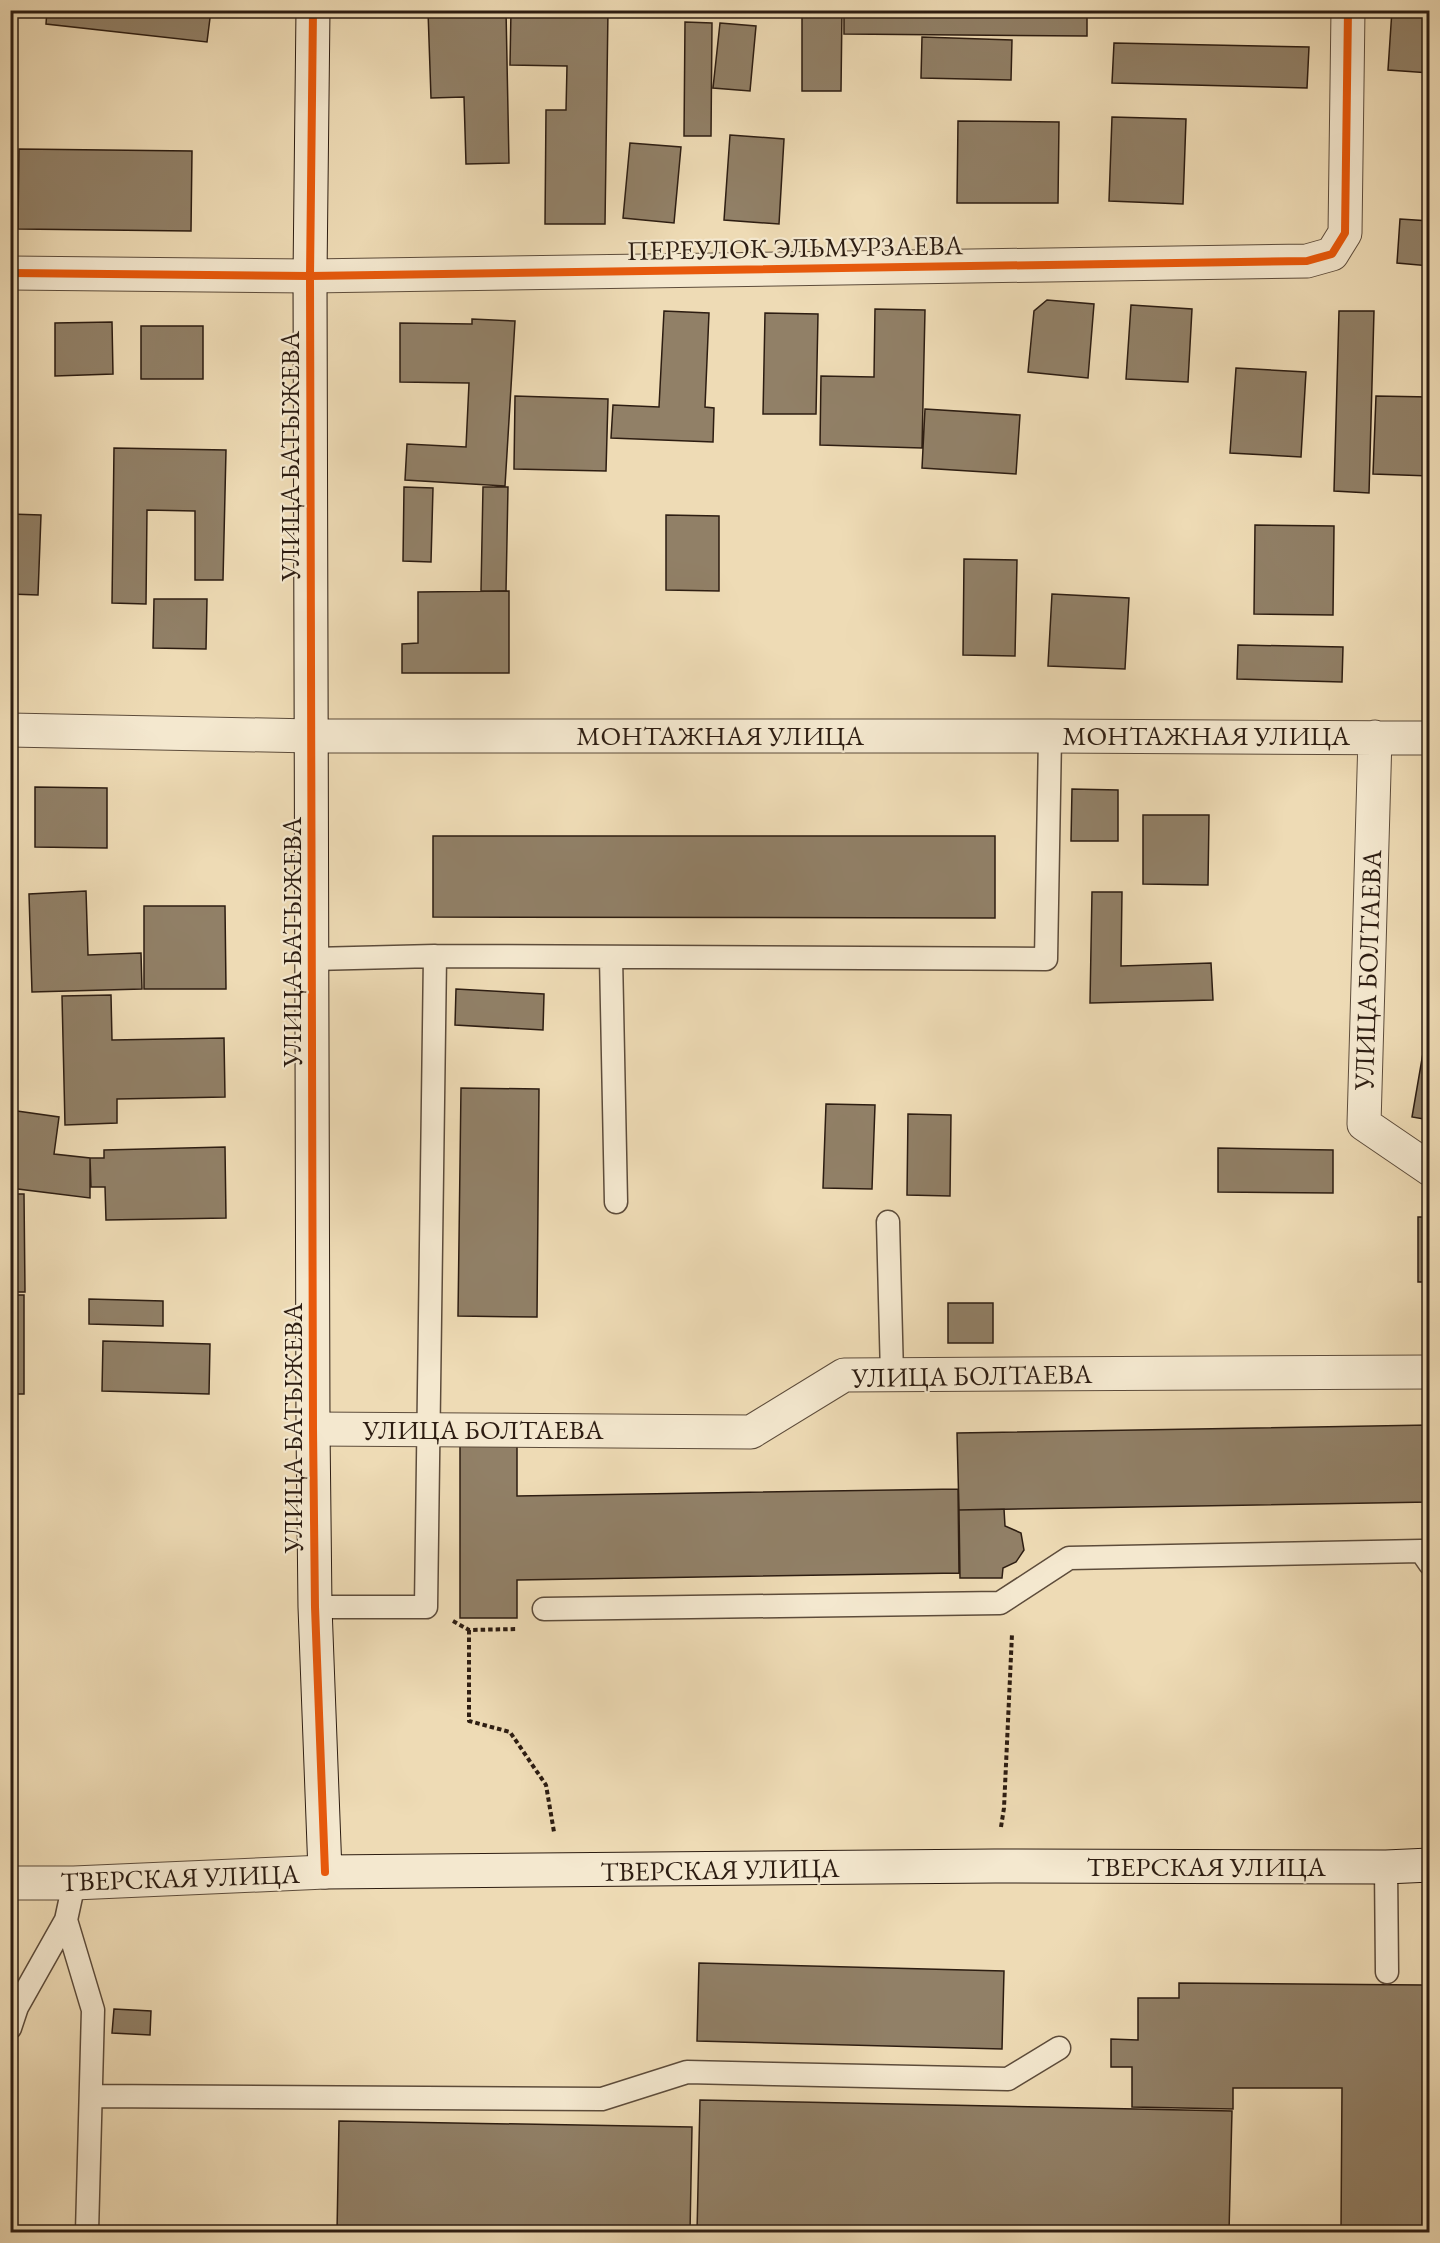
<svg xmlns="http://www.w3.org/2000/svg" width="1440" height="2243" viewBox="0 0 1440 2243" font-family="'EB Garamond',serif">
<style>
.building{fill:#918067;stroke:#2d1d12;stroke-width:1.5}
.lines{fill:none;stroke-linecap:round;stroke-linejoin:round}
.lane-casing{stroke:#5d4c3b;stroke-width:25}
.street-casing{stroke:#5d4c3b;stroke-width:35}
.secondary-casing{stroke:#2d1d12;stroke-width:35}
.path{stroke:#2d1d12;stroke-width:4;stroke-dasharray:4.5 3;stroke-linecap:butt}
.lane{stroke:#f4e8cf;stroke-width:22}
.street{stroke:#f4e8cf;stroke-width:33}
.secondary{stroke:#f4e8cf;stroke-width:33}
.cycleway-casing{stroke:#f4e8cf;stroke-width:11}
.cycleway{stroke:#e8590c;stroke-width:8}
.labels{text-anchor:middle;stroke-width:4.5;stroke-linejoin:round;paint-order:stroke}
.street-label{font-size:27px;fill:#2d1d12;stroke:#f4e8cf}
</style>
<rect width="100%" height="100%" fill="#eedbb5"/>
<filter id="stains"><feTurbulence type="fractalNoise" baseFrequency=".00333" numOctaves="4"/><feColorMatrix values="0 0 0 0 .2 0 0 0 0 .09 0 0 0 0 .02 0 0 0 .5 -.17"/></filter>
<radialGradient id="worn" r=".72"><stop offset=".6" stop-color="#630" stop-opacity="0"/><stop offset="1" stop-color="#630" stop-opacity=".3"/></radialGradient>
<path class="building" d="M47,10H211L207,42L46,24Z
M506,10L509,163L466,164L464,97L431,98L428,11Z
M511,10H608L605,224H545L546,110H566L567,66L510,65Z
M802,10H842L841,91H802Z
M844,10H1087V36L844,34Z
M1392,10L1430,11V73L1388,70Z
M685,22L712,23L711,136H684Z
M720,23L756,26L750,91L713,88Z
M922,37L1012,40L1011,80L921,78Z
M1114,43L1309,47L1307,88L1112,83Z
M1112,117L1186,119L1183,204L1109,201Z
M958,121L1059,122L1058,203H957Z
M730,135L784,139L779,224L724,220Z
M630,143L681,147L674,223L623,218Z
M19,149L192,151L191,231L18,229Z
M1400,219L1430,221V266L1397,263Z
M1047,300L1094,304L1088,378L1028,372L1034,311Z
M1131,305L1192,309L1188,382L1126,379Z
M875,309L925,310L922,448L820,445L821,376L874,377Z
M664,311L709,313L705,407L714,408L713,442L611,438L613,405L659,407Z
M1339,311H1374L1369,493L1334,491Z
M765,313L818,314L816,414H763Z
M472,319L515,321L505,486L405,480L407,444L466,447L469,383L400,382V323L472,324Z
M112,322L113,374L55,376V323Z
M141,326H203V379H141Z
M1236,368L1306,372L1301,457L1230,453Z
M515,396L608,399L606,471L514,469Z
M1376,396L1430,397V476L1373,474Z
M925,409L1020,415L1016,474L922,468Z
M114,448L226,450L223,580H195V511L147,510L146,604L112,603Z
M404,487L433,488L431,562L403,561Z
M483,487H508L506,591H481Z
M10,514L41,515L38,595L10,594Z
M666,515L719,516V591L666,590Z
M1255,525L1334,526L1333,615L1254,614Z
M964,559L1017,560L1015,656L963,655Z
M509,591V673H402V644L418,643V592Z
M1052,594L1129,598L1125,669L1048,666Z
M154,599H207L206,649L153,648Z
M1238,645L1343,647L1342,682L1237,679Z
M35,787L107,788V848L35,847Z
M1072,789L1118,790V841H1071Z
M1143,815H1209L1208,885L1143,884Z
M433,836H995V918L433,917Z
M86,891L88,955L141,953L142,989L32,992L29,894Z
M1092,892H1122L1121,966L1211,963L1213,1000L1090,1003Z
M144,906H225L226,989H144Z
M456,989L544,994L543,1030L455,1025Z
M111,995L112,1040L224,1038L225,1097L117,1099V1123L65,1125L62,996Z
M1424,1047L1430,1048V1120L1412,1117Z
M461,1088L539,1089L537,1317L458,1316Z
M826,1104L875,1105L872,1189L823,1188Z
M10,1110L59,1117L54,1154L90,1158V1198L10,1188Z
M908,1114L951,1115L950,1196L907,1195Z
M225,1147L226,1218L106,1220L105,1187H91L90,1158H104V1150Z
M1218,1148L1333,1150V1193L1218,1192Z
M10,1194H24L25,1292H10Z
M1418,1217H1430V1282H1418Z
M10,1295H24V1394H10Z
M89,1299L163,1301V1326L89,1324Z
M948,1303H993V1343H948Z
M103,1341L210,1344L209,1394L102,1391Z
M1430,1425V1502L959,1510L957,1433Z
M460,1443H517V1496L958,1489L959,1573L517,1580V1618H460Z
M1004,1509L1005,1526L1021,1533L1024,1550L1016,1562L1003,1568L1002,1578H960L959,1510Z
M10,1634H17L10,1781Z
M699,1963L1004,1971L1002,2049L697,2041Z
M1179,1983L1423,1985L1422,2232H1341L1342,2088H1233V2109L1132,2107V2067H1111V2039L1138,2040V1998H1179Z
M114,2009L151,2011L150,2035L112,2033Z
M700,2100L1232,2111L1229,2232H697Z
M339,2121L692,2127L690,2232H337Z"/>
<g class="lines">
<defs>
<path id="lane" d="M611,957L616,1202
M313,959L435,956L1046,959L1050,736
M888,1222L892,1375
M315,1607H426L435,956
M544,1609L1000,1603L1069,1558L1421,1551L1430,1564
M1386,1867L1387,1972
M66,1920L93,2010L87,2232
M10,2028L17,2007L66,1920L74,1883
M91,2096L602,2099L687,2072L1008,2079L1059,2048"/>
<path id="street" d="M10,273L310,276L1307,261L1332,254L1345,233L1348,10
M10,730L312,736H1050L1430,738
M1375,737L1364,1124L1430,1169
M313,1429L751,1432L844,1375L1430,1372
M10,1883H74L325,1872"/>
<path id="secondary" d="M313,10L310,276L313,1429L315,1607L325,1872L995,1866L1386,1867L1430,1865"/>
</defs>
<use href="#lane" class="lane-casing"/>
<use href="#street" class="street-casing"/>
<use href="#secondary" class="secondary-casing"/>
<path class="path" d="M453,1621L469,1630L518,1629
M469,1630V1721L510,1732L546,1785L554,1832
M1001,1827L1004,1808L1012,1634"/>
<use href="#lane" class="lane"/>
<use href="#street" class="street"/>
<use href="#secondary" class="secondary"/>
<defs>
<path id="cycleway" d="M313,10L310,276L313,1429L315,1607L325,1872
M10,273L310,276L1307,261L1332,254L1345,233L1348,10"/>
</defs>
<use href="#cycleway" class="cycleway-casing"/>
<use href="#cycleway" class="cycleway"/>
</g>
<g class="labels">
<g class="street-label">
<text transform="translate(795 248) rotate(-1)" y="9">ПЕРЕУЛОК ЭЛЬМУРЗАЕВА</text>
<text transform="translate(290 456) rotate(-90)" y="9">УЛИЦА БАТЫЖЕВА</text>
<text x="720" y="745">МОНТАЖНАЯ УЛИЦА</text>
<text x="1206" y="745">МОНТАЖНАЯ УЛИЦА</text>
<text transform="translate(292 942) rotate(-90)" y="9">УЛИЦА БАТЫЖЕВА</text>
<text transform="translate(1368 970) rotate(-88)" y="9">УЛИЦА БОЛТАЕВА</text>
<text transform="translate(972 1376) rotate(-1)" y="9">УЛИЦА БОЛТАЕВА</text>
<text transform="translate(293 1428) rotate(-90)" y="9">УЛИЦА БАТЫЖЕВА</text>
<text x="483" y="1439">УЛИЦА БОЛТАЕВА</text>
<text x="1206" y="1876">ТВЕРСКАЯ УЛИЦА</text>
<text transform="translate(720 1870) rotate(-1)" y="9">ТВЕРСКАЯ УЛИЦА</text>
<text transform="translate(180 1878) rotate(-2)" y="9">ТВЕРСКАЯ УЛИЦА</text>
</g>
</g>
<rect width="1440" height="2243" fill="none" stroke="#eedbb5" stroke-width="36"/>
<rect x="12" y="12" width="1416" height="2219" fill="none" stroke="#2d1d12" stroke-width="3"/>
<rect x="18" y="18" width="1404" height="2207" fill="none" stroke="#2d1d12" stroke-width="1.5"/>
<rect width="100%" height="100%" filter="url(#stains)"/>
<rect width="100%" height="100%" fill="url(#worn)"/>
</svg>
